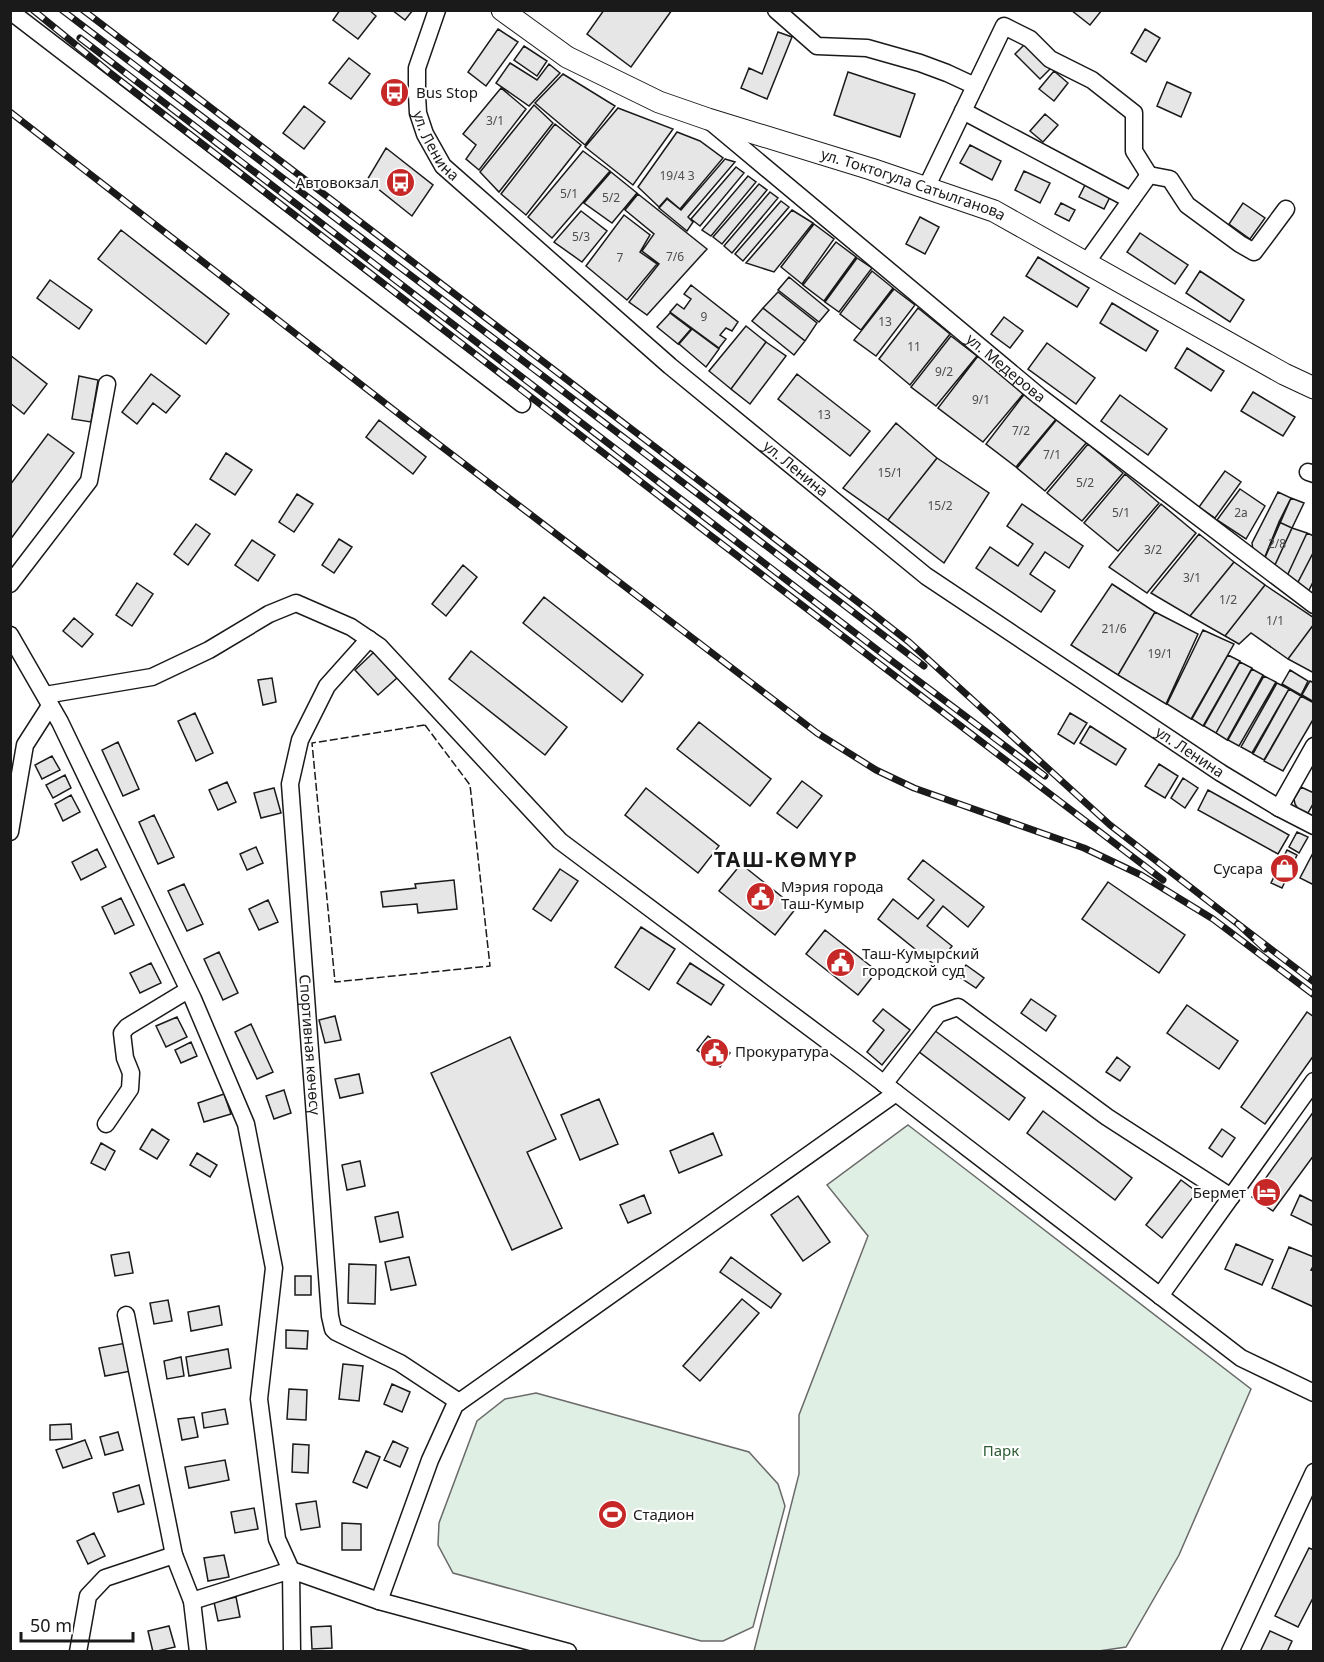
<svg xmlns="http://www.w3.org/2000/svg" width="1324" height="1662" viewBox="0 0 1324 1662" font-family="'Noto Sans',sans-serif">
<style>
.green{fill:#e0efe3;stroke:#6a6a6a;stroke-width:1.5}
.building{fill:#e6e6e6;stroke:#1a1a1a;stroke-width:1.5}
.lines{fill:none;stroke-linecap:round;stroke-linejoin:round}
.minor-casing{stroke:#1a1a1a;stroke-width:19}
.major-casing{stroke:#1a1a1a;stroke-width:23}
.minor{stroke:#fff;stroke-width:16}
.major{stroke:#fff;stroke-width:21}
.rail-casing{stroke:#1a1a1a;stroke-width:7}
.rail{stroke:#fff;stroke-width:4.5;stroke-dasharray:14;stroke-linecap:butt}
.fence{stroke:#1a1a1a;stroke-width:1.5;stroke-dasharray:8 3;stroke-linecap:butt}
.labels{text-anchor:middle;stroke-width:4.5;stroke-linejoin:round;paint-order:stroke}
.number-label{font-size:12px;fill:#4d4d4d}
.poi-label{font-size:15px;fill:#1a1a1a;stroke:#fff;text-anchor:start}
.street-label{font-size:15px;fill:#1a1a1a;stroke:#fff}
.park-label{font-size:15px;fill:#2b5a34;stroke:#fff}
.district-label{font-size:21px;font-weight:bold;letter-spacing:1.5px;fill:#1a1a1a;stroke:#fff}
</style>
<rect width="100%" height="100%" fill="#fff"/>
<path class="green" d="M908,1125L1251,1389L1179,1555L1126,1647L1092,1652L754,1651L799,1474V1415L868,1236L827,1185Z
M536,1393L749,1452L778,1484L785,1506L753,1627L723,1641H701L453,1573L438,1545L439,1523L477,1421L505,1399Z"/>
<path class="building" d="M340,10H369L376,16L358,39L333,20Z
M392,10H413L405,20Z
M604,10H672L631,67L587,34Z
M1071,10H1102L1090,25Z
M498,29L518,42L486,86L468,72Z
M1145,29L1160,38L1146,62L1131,53Z
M778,32L792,37L767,99L741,88L749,68L762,74Z
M1027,42L1052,67L1040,79L1015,54Z
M524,46L547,61L537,76L514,60Z
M349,58L370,74L351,99L329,83Z
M510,63L537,80L549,64L560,73L529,106L496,83Z
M1054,71L1068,83L1054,101L1039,89Z
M848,72L915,94L900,137L834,115Z
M563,74L615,106L585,145L535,103Z
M1167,82L1191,93L1181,117L1157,106Z
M501,88L526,109L479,170L466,159L476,145L463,134Z
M534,105L553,123L499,192L480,172Z
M304,106L325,122L304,149L283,133Z
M618,108L673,129L633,185L585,147Z
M1045,114L1058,125L1043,142L1030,131Z
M555,124L581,145L526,215L501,194Z
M677,132L700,141L723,158L680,209L667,198L659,207L638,187Z
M970,145L1001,161L992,180L960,163Z
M386,148L433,185L412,216L367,180Z
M583,151L610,171L552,238L528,217Z
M725,159L735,162L688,217L693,222L687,231L659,208L667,199L681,210Z
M736,167L744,173L700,226L691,219Z
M1024,171L1050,183L1040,203L1015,190Z
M611,172L637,193L612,223L584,203Z
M748,176L756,182L711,236L702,230Z
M1086,183L1111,195L1104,209L1079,197Z
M759,184L767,190L722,244L713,237Z
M770,192L778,198L732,253L724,246Z
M638,194L707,249L647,315L629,302L659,264L642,251L654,234L625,210Z
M781,201L789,207L743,261L735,254Z
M1061,203L1075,210L1069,221L1055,214Z
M1243,203L1265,218L1250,239L1229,224Z
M792,210L813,223L774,272L746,263Z
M581,211L607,231L582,262L554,242Z
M624,215L650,235L640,252L657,264L627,300L586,266Z
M920,217L939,227L925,254L906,244Z
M814,224L834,239L802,284L781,267Z
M121,230L229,314L206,344L98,259Z
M1140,233L1188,265L1175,284L1127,252Z
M836,242L856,257L824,301L803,285Z
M1038,257L1089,288L1077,307L1026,276Z
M857,258L872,268L839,312L825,302Z
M872,271L893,288L861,330L840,314Z
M1200,271L1244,300L1230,322L1186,293Z
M789,277L829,310L819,322L778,290Z
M50,280L92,310L79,329L37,298Z
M691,285L738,322L732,331L726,328L720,335L726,339L719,348L670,312L677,304L684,309L691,299L684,294Z
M894,289L915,305L876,356L854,340Z
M778,292L817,323L805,341L763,308Z
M1112,303L1158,331L1146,351L1100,323Z
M763,308L805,341L794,355L752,321Z
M918,308L950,334L910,385L879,359Z
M670,313L691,329L678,344L657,327Z
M1004,317L1023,331L1010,348L991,334Z
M746,326L766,342L731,389L709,371Z
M692,329L719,349L706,367L679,344Z
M951,336L977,356L936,406L911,387Z
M766,342L786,356L750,404L731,389Z
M1047,343L1095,378L1076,404L1028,369Z
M1187,348L1224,371L1211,391L1175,368Z
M10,355L47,384L24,414L10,403Z
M978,356L1024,393L983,442L938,408Z
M151,374L180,396L166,413L153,403L137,424L122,412Z
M797,374L870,431L850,456L778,399Z
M79,376L98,380L91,422L72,419Z
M1026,392L1057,418L1016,467L986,444Z
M1253,392L1295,417L1283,436L1241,411Z
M1120,395L1167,429L1148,455L1101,421Z
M1058,418L1087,442L1045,491L1017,468Z
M379,420L426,457L413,474L366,437Z
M896,423L937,458L888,520L843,488Z
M48,434L74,453L10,540V485Z
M1088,444L1123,473L1082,521L1047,493Z
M226,453L252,470L235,495L210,479Z
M937,458L989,493L944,563L888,520Z
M1225,471L1241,482L1215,518L1199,507Z
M1125,474L1159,503L1118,551L1084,523Z
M1240,489L1265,506L1246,539L1217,520Z
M1278,492L1291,498L1264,560L1253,550L1252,543Z
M297,494L313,504L294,532L279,522Z
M1291,498L1304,503L1292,528L1279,522Z
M1022,504L1083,546L1069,568L1045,552L1030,574L1055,591L1041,612L976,568L990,547L1018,566L1033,544L1007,526Z
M1161,504L1196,533L1147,593L1109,567Z
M1279,522L1292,528L1274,567L1264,559Z
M196,524L210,534L188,565L174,554Z
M1292,528L1307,533L1287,576L1274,567Z
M1307,533L1314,536V551L1297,584L1287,576Z
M1199,534L1234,562L1190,616L1151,593Z
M339,539L352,547L334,573L322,565Z
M252,540L275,555L258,581L235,565Z
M1314,551V580L1308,592L1297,584Z
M1234,562L1265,585L1225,636L1190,616Z
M463,565L477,577L446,616L432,604Z
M137,583L153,594L132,626L116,615Z
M1112,584L1155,612L1118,675L1071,645Z
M1265,585L1314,618V624L1288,659L1251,633L1239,644L1225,636Z
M544,597L643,675L622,702L523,623Z
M1155,612L1198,634L1166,704L1118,675Z
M74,618L93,634L82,647L63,631Z
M1314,624V673L1288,659Z
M1203,630L1234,644L1191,719L1167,704Z
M471,651L567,727L545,755L449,679Z
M374,652L397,678L378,695L355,670Z
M1228,655L1240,661L1203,726L1192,719Z
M1240,662L1252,668L1216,733L1204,726Z
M1252,669L1263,675L1227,740L1216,733Z
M1290,670L1308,681L1301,695L1282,684Z
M1264,676L1276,682L1239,746L1228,740Z
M272,678L276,702L263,705L258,680Z
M1310,681L1314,683V702L1302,695Z
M1277,683L1289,689L1252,753L1241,747Z
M1289,689L1301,696L1264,760L1253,754Z
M1301,696L1314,703V718L1283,771L1264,761Z
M195,713L213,753L196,761L178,721Z
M1070,713L1087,723L1074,744L1058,734Z
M699,722L771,779L750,806L677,749Z
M1090,726L1126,749L1116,765L1080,743Z
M118,742L139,789L123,796L102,750Z
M52,756L60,770L42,779L35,765Z
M1159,764L1178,776L1165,798L1145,786Z
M65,775L71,788L53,798L46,785Z
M1183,778L1198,788L1185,808L1171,798Z
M802,781L822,796L797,828L777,813Z
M227,782L236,802L218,810L209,790Z
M1301,787L1314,793V802L1308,813L1298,809L1295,804L1294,799Z
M274,788L281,813L261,818L254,793Z
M646,788L719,846L698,873L625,815Z
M1208,790L1289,835L1278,854L1198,810Z
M71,795L80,812L63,821L55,804Z
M154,815L174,857L158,864L139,822Z
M1297,832L1308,837L1299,853L1289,847Z
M256,847L263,863L247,870L240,854Z
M97,849L106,867L81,880L72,862Z
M1287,850L1297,855L1282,888L1271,883Z
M1314,851V885L1300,878Z
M923,860L984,907L968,927L943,906L927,926L952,946L936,966L878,919L893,899L918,919L934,900L908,879Z
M741,864L796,908L775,935L719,891Z
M560,869L578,881L551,921L533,909Z
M454,880L457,909L418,913L417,904L383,907L381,892L416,888L415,884Z
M1108,882L1185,935L1159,973L1082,919Z
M184,884L203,924L187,931L168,891Z
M121,898L134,925L115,934L102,907Z
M268,900L278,922L259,930L249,909Z
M641,927L675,949L649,990L615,967Z
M825,930L877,971L858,995L806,954Z
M219,952L238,993L223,1000L204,959Z
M151,963L161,983L140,993L130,973Z
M690,963L724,985L711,1005L677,983Z
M966,965L984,978L976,988L958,976Z
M1031,999L1056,1016L1046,1031L1021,1013Z
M1187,1005L1238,1041L1219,1069L1167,1033Z
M883,1009L910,1030L882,1065L867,1052L884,1030L873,1021Z
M1307,1012L1314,1017V1055L1265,1124L1241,1107Z
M335,1016L341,1040L325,1043L319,1020Z
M177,1017L187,1037L166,1047L156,1026Z
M251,1024L273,1072L257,1079L235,1032Z
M934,1030L1025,1098L1009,1120L918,1051Z
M708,1036L730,1053L720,1067L697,1050Z
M510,1037L556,1139L527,1152L562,1228L512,1250L431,1073Z
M191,1042L197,1056L181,1063L175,1050Z
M1117,1057L1130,1067L1120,1081L1106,1072Z
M359,1074L363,1093L340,1098L335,1079Z
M284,1090L291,1113L274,1119L266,1096Z
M224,1094L231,1114L204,1122L198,1103Z
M599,1099L618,1144L580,1160L561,1115Z
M1043,1111L1132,1178L1115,1200L1027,1133Z
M1314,1111V1155L1273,1211L1252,1197Z
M152,1129L169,1140L157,1159L140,1149Z
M1222,1129L1235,1138L1222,1157L1209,1148Z
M713,1133L722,1155L679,1173L670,1151Z
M101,1143L115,1151L105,1170L91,1163Z
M197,1153L217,1165L210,1177L190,1165Z
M360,1161L365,1186L347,1190L342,1165Z
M1181,1180L1197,1192L1162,1238L1146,1225Z
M644,1195L651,1213L628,1223L620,1205Z
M1300,1195L1314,1202V1226L1291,1215Z
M798,1196L830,1242L803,1261L771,1215Z
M398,1212L403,1237L380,1242L375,1217Z
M1236,1244L1273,1260L1262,1285L1225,1269Z
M1289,1247L1314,1257V1265L1311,1270L1314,1271V1307L1272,1288Z
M1289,1247L1314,1257V1265L1311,1270L1314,1271V1307L1272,1288Z
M129,1252L133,1273L115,1276L111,1255Z
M409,1257L416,1285L391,1290L385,1262Z
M731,1257L781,1294L771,1308L720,1272Z
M349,1264L376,1265L375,1304L348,1303Z
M295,1276H311V1295H295Z
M742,1299L759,1313L700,1381L683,1366Z
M168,1300L172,1321L154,1324L150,1303Z
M219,1306L222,1325L191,1331L188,1312Z
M286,1330L308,1331L307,1349L286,1348Z
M126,1343L131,1371L105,1376L99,1348Z
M228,1349L231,1368L189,1376L186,1357Z
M181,1357L184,1376L167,1379L164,1361Z
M343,1364L363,1366L359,1401L339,1399Z
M392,1384L410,1392L402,1412L384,1404Z
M289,1389L307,1390L306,1420L287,1419Z
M225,1409L228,1424L204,1428L202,1413Z
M194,1417L198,1437L182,1440L178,1419Z
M71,1424L72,1439L50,1440V1425Z
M118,1432L123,1450L105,1455L100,1437Z
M85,1440L92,1458L63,1468L56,1450Z
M393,1441L408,1448L400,1467L384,1460Z
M293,1444L309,1445L308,1473L292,1472Z
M366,1451L380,1457L367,1488L353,1482Z
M225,1460L229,1480L189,1488L185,1467Z
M139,1485L144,1504L118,1512L113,1493Z
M316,1501L320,1527L301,1530L296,1504Z
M254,1508L258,1529L235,1533L231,1512Z
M342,1523L361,1524V1550H342Z
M94,1533L105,1556L88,1564L77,1541Z
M1309,1548L1314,1550V1596L1298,1627L1275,1616Z
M224,1555L229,1577L208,1581L204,1558Z
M236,1597L240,1617L218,1621L214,1602Z
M169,1626L175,1647L153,1652L148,1631Z
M331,1626L332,1648L312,1649L311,1627Z
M1270,1631L1292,1641L1287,1652H1260Z"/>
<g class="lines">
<defs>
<g id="minor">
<path id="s1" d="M437,10L417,68V95L418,113L425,134L443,166L670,366L926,576L1221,773L1279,808L1314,826"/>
<path d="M776,10L817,46L867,48L920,63L947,73L975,86"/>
<path d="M10,11L522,404"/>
<path d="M963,111L1131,200"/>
<path id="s2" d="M711,122L1039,396L1314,605"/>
<path d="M926,188L1004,26L1030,39L1050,59L1092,80L1134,113V151L1149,175"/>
<path d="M1086,263L1149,175L1170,179L1187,205L1240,244L1254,252L1286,209"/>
<path d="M1308,472L1314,474"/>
<path d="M10,584L89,481L107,384"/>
<path d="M10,635L60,722L193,999L246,1124L274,1268L259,1399L277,1539L291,1570L379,1601L568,1652"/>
<path id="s3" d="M369,639L327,686L300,740L290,784L330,1316L333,1329L336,1332L400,1363L459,1402"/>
<path d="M45,695L152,677L209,650L269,614L296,603L351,627L379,646L560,841L857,1063L1241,1358L1314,1393"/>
<path d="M1279,808L1314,746"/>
<path d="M10,832L25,745L50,706"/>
<path d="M884,1084L938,1014L958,1007L1107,1117L1231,1197"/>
<path d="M106,1124L130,1089L131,1073L125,1058L122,1033L127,1027L188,990"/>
<path d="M1160,1296L1314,1081"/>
<path d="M126,1315L174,1555L192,1601L198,1652"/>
<path d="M192,1601L291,1570L292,1652"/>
<path d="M379,1601L430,1460L455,1405L896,1093"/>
<path d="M78,1652L88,1596L105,1578L174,1555"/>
<path d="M1230,1652L1314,1472"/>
</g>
<g id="major">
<path id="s4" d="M502,10L567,57L659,102L708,119L871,169L994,211L1284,374L1314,388"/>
</g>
</defs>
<use href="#minor" class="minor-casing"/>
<use href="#major" class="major-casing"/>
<use href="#minor" class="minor"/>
<use href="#major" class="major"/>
<defs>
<path id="rail" d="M33,10L109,72L706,532L1163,880
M62,10L924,666
M83,10L867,609L909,642L1110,825L1238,924
M80,38L888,658L1045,776
M10,112L408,421L817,733L876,770L914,788L1084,848L1141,875L1213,919L1314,995
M1265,949L1238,924L1314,982"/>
</defs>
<use href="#rail" class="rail-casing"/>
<use href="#rail" class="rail"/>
<path class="fence" d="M425,725L470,785L490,966L335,982L312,743Z"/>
</g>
<defs>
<symbol id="bus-disc" viewBox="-11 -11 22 22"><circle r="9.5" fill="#c62828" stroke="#fff"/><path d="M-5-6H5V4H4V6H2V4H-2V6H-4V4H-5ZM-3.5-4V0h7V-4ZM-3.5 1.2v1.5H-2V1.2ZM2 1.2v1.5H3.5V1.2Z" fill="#fff"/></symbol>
<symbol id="shop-disc" viewBox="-11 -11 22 22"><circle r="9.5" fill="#c62828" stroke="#fff"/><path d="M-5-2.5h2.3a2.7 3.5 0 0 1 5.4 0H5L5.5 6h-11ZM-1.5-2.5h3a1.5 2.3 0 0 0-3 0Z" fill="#fff"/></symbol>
<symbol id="civic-disc" viewBox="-11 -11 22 22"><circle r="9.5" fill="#c62828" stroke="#fff"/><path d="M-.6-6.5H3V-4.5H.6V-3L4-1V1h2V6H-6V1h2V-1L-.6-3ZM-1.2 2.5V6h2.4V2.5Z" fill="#fff"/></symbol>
<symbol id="hotel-disc" viewBox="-11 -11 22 22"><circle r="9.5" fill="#c62828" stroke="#fff"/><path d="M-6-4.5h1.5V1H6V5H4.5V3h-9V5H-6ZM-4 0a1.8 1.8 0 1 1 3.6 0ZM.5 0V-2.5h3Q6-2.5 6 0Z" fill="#fff"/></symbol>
<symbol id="stadium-disc" viewBox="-11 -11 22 22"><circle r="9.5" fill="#c62828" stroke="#fff"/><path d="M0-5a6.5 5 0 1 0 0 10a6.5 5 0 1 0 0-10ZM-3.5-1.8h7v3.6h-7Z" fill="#fff"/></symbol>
</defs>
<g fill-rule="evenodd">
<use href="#bus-disc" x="378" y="76" width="33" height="33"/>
<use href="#bus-disc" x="384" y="166" width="33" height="33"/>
<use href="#shop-disc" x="1268" y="852" width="33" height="33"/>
<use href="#civic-disc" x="744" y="880" width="33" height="33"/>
<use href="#civic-disc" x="824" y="946" width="33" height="33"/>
<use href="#civic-disc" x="698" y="1036" width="33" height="33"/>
<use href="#hotel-disc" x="1250" y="1176" width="33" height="33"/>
<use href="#stadium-disc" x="596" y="1498" width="33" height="33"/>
</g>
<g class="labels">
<g class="number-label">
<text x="495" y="125">3/1</text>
<text x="677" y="180">19/4 3</text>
<text x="569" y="198">5/1</text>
<text x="611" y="202">5/2</text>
<text x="581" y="241">5/3</text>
<text x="675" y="261">7/6</text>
<text x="620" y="262">7</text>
<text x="704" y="321">9</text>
<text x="885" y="326">13</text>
<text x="914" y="351">11</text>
<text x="944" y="376">9/2</text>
<text x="981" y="404">9/1</text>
<text x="824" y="419">13</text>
<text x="1021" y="435">7/2</text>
<text x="1052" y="459">7/1</text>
<text x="890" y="477">15/1</text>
<text x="1085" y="487">5/2</text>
<text x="940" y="510">15/2</text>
<text x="1121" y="517">5/1</text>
<text x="1241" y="517">2а</text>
<text x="1277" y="548">2/8</text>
<text x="1153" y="554">3/2</text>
<text x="1192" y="582">3/1</text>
<text x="1228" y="604">1/2</text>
<text x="1275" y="625">1/1</text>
<text x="1114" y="633">21/6</text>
<text x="1160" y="658">19/1</text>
</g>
<g class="poi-label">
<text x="416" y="98">Bus Stop</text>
<text x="379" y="188" text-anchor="end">Автовокзал</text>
<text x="1263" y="874" text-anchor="end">Сусара</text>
<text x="781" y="892">Мэрия города<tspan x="781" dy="17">Таш-Кумыр</tspan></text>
<text x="862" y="959">Таш-Кумырский<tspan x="862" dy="17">городской суд</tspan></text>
<text x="735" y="1057">Прокуратура</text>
<text x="1246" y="1198" text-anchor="end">Бермет</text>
<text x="633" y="1520">Стадион</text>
</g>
<g class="street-label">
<text dy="5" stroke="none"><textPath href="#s1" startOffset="144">ул. Ленина</textPath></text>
<text dy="5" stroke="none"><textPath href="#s4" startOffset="450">ул. Токтогула Сатылганова</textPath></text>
<text dy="5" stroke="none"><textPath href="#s2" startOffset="384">ул. Медерова</textPath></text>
<text dy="5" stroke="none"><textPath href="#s1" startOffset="630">ул. Ленина</textPath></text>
<text dy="5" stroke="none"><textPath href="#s1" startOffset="1116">ул. Ленина</textPath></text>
<text dy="5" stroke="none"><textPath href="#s3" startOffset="430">Спортивная көчөсү</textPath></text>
</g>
<g class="park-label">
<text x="1001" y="1456">Парк</text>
</g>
<g class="district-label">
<text x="786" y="867">ТАШ-КӨМҮР</text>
</g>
</g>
<rect width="1324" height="1662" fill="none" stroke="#1a1a1a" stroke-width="24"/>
<path d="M21 1632v9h112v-9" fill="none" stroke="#1a1a1a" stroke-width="3"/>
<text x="30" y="1632" font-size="18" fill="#1a1a1a" stroke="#ffffff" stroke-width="4.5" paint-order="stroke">50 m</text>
</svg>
